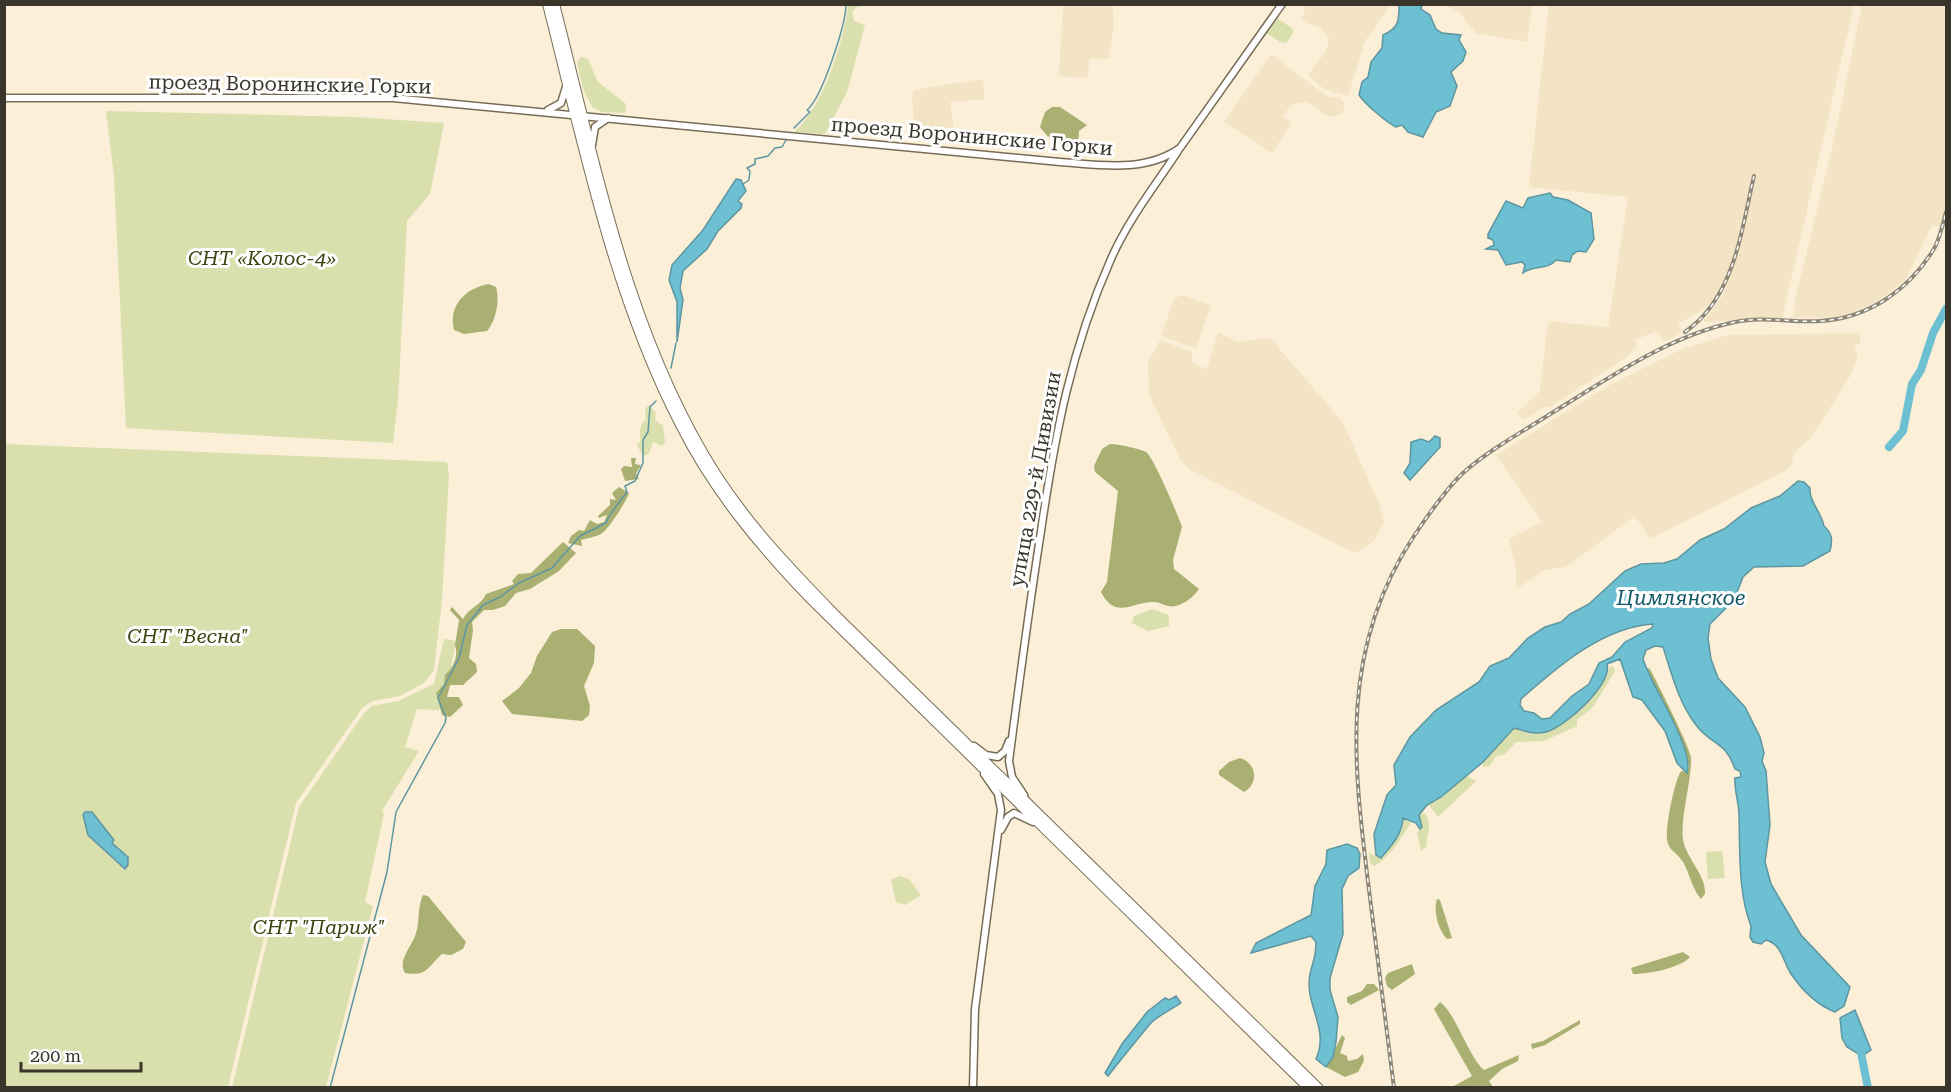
<svg xmlns="http://www.w3.org/2000/svg" width="1951" height="1092" viewBox="0 0 1951 1092" font-family="'Roboto Serif',serif">
<style>
.built{fill:#f3e4c5}
.green{fill:#d9dfad}
.forest{fill:#a9b071}
.water{fill:#6dbfd2;stroke:#5d96a0;stroke-width:1.5;fill-rule:evenodd}
.lines{fill:none;stroke-linecap:round;stroke-linejoin:round}
.stream{stroke:#5d96a0;stroke-width:1.5}
.river{stroke:#6dbfd2;stroke-width:8}
.tertiary-casing{stroke:#766c57;stroke-width:9}
.trunk-casing{stroke:#766c57;stroke-width:10}
.tertiary{stroke:#fff;stroke-width:6}
.trunk{stroke:#fff;stroke-width:8}
.rail-casing{stroke:#8e8777;stroke-width:4}
.rail{stroke:#fefefe;stroke-width:1.5;stroke-dasharray:4.5;stroke-linecap:butt}
.labels{text-anchor:middle;stroke-width:6;stroke-linejoin:round;paint-order:stroke}
.street-label{font-size:20px;fill:#39352b;stroke:#fefefe}
.park-label{font-size:20px;font-style:italic;fill:#3f4211;stroke:#fefefe}
.water-label{font-size:21px;font-style:italic;fill:#135967;stroke:#fefefe}
</style>
<rect width="100%" height="100%" fill="#fbefd7"/>
<path class="built" d="M1549,4L1854,5L1782,319L1703,322L1723,295L1727,285L1724,283L1715,299L1704,309L1678,324L1682,332L1665,342L1657,331L1635,340L1637,346L1628,356L1549,408L1546,406L1524,420L1517,413L1540,391L1548,321L1608,327L1628,197L1529,187Z
M1063,5H1113L1114,25L1109,59H1089L1088,78L1059,76Z
M1306,5H1391L1365,41L1348,96L1324,89L1308,75L1326,51L1329,38L1319,27L1306,23L1302,18Z
M1445,5H1532L1527,42L1476,33L1459,12Z
M1862,5H1946V229L1932,225L1905,281L1875,303L1839,318H1793L1796,295L1832,149Z
M1271,54L1328,97H1340L1345,104L1343,113L1333,117L1325,115L1307,101L1290,105L1283,117L1292,122L1272,153L1224,122Z
M983,79L985,99L950,102L954,128L915,129L912,96L914,90Z
M1182,295L1211,305L1196,348L1161,336L1174,299Z
M1218,332L1237,342L1270,338L1342,421L1379,503L1384,522L1374,541L1364,548L1356,553L1352,552L1191,470L1181,461L1149,395L1148,363L1160,340L1192,352V363L1207,369Z
M1861,333L1860,345H1853L1858,355L1852,373L1811,438L1794,453L1791,466L1785,471L1650,539L1635,516L1566,567L1545,570L1516,589V568L1509,539L1542,522L1496,455L1604,388L1682,349L1728,335Z"/>
<path class="green" d="M848,5H868L857,7L852,12L854,21L865,25L847,92L825,134L794,132C823,108 844,41 848,5Z
M1277,18L1293,29V33L1287,42L1282,43L1266,33Z
M581,57L588,59L598,82L626,104L625,113L602,112L592,107L584,91L577,63Z
M106,111L355,117L444,123L430,194L407,221L398,400L393,443L126,428L114,176Z
M649,405L656,413L655,420L663,426L665,442L662,446L653,442L649,454L643,456L637,445L641,441C638,433 640,425 646,419L645,409Z
M5,444L447,462L449,475L442,600L434,670L424,683L400,696L373,701L363,707L296,803L228,1087L5,1088Z
M1152,609L1169,615V626L1148,631L1132,623L1134,616Z
M444,639L456,641L444,704L438,710L417,709L405,747L419,751L382,811L384,814L365,902L373,906L326,1087L232,1088L299,807L364,713L372,706L398,701L434,684Z
M1613,666L1615,671L1593,707L1577,720V726L1544,741L1516,742L1505,754L1495,757L1490,766L1483,767V762L1514,728C1519,730 1527,734 1532,734C1560,734 1603,695 1609,668Z
M1466,776L1476,781L1438,817L1429,805Z
M1424,813C1435,826 1425,832 1427,846L1421,851L1417,833L1422,827L1419,815Z
M1403,818L1411,823C1401,838 1391,856 1375,866L1370,863L1369,853L1381,858C1392,845 1402,835 1403,818Z
M1722,851L1725,878L1708,879L1706,852Z
M899,876L909,879L921,895L905,905L896,902L891,880Z"/>
<path class="forest" d="M1052,107H1060L1087,125L1079,131L1078,145L1074,148C1059,144 1050,141 1040,127L1045,112Z
M489,284L496,287C500,300 496,321 487,331L464,334L454,330C448,305 466,288 489,284Z
M1110,444C1118,444 1141,449 1146,452C1153,456 1178,515 1182,527L1173,560L1174,569L1199,589C1194,597 1179,609 1168,606C1163,605 1159,602 1155,602C1132,601 1116,621 1101,592L1107,582L1118,491L1095,472L1094,466L1102,449Z
M631,458H636L635,464L641,465L636,474L639,479L625,481L621,469L624,466L632,467Z
M619,487L629,493C627,501 608,530 601,534C595,537 587,538 581,540L582,546L568,543L571,536L579,530L584,531L590,520L597,524L604,522L607,515L599,518L598,516L610,505V499L616,500L612,493Z
M563,542L576,553L559,571L530,589L516,593L505,606L493,610H484L472,622L473,630L469,658L476,664L477,672L463,685H450L447,697H459L463,705L450,717L442,715L436,693L444,684L445,675C453,668 459,656 455,645L459,620L450,610L452,607L463,619C469,607 481,606 486,594L514,584L512,581L518,574L531,573Z
M561,629H577L595,646L594,663L584,686L590,706L589,715L582,721L512,714L502,701L519,688L531,673L537,656L552,632Z
M1645,667L1650,669C1656,680 1691,750 1691,757C1692,782 1678,824 1684,844C1689,861 1706,876 1705,894L1701,899C1690,886 1689,868 1680,858C1674,851 1668,849 1667,839C1666,824 1674,783 1681,771L1687,772L1689,767L1686,752Z
M1240,758C1257,763 1259,784 1244,792L1219,775V771L1229,762Z
M423,895L428,896L466,942L463,949L451,955L442,954C428,966 428,977 405,973C397,960 412,947 416,933C420,920 417,908 423,895Z
M1437,899L1440,900L1452,938L1447,939C1438,929 1433,911 1437,899Z
M1683,952L1690,957C1680,968 1649,974 1633,974L1631,968Z
M1412,964L1415,974L1392,990L1387,986L1385,978L1388,973Z
M1367,984H1374L1379,990L1351,1005L1347,1002V997L1362,991Z
M1440,1002C1455,1012 1468,1056 1484,1070L1519,1055L1518,1061L1502,1069L1489,1081L1493,1087H1452L1472,1076L1434,1009Z
M1580,1020V1024L1545,1045L1532,1049L1531,1044L1543,1041Z
M1342,1035L1345,1038L1340,1053L1347,1056L1348,1061L1357,1059L1363,1054L1364,1061L1358,1072L1345,1077L1326,1067Z"/>
<path class="water" d="M1399,5H1422L1421,9L1430,15L1436,29L1442,33L1461,35L1459,40L1466,52L1463,61L1451,72L1457,86L1450,106L1436,112L1423,137L1408,132L1402,125L1396,127C1387,123 1364,103 1359,95L1362,82L1368,77L1371,62L1382,48L1383,35C1399,28 1399,21 1399,5Z
M736,179L741,180L746,191L738,201L742,204L741,208L718,231L707,249L683,271L680,288L683,300L677,342V302L669,280L672,265L703,230Z
M1550,193L1553,197L1568,200L1591,213L1594,239L1586,252L1578,251L1572,255L1570,262L1556,260C1547,271 1534,264 1523,273L1525,265L1522,262L1506,265L1498,250L1486,249L1494,245L1493,240L1488,238V234L1506,201L1523,208L1528,198Z
M1435,436L1440,438V447L1410,480L1404,473L1410,463L1411,442L1421,439L1429,442Z
M1798,481L1804,482L1810,488C1809,501 1821,512 1824,526C1832,533 1833,540 1830,551L1803,566L1754,567L1743,577L1734,600L1710,624L1708,638L1711,659L1718,678L1745,707L1760,737L1764,753L1762,761L1766,771L1770,825L1765,862L1771,884L1801,935L1850,987L1844,1006L1835,1012C1817,1005 1802,990 1791,974C1783,962 1782,944 1766,940L1761,944L1753,942L1750,937L1751,926C1738,894 1740,849 1739,815C1739,802 1734,791 1735,778L1741,777L1740,771L1735,769C1725,740 1712,746 1696,725C1679,704 1671,672 1663,647L1655,646L1646,650L1643,659C1651,686 1695,748 1687,773L1677,763L1665,731L1642,700L1633,697L1620,659L1607,664C1613,684 1565,727 1546,732C1534,735 1525,731 1514,728L1483,762L1441,797L1427,805L1419,815L1422,827L1420,829L1416,823L1403,818C1402,835 1392,845 1381,858L1376,855L1374,834L1387,795L1396,785L1394,765L1410,737L1436,710L1479,682L1490,666L1509,658L1528,638L1545,627L1561,622L1570,614L1589,604L1625,571L1641,564L1664,563L1677,559L1700,540L1724,529L1751,508L1780,496ZM1653,624L1652,628L1625,642L1612,657L1599,663L1589,684L1572,696L1550,718L1542,719L1534,713L1524,711L1520,705L1521,699C1557,667 1603,627 1653,624Z
M85,812H92L114,840L112,843L128,857V865L125,869L88,835L83,815Z
M1347,844L1357,848L1360,854L1359,868L1348,876L1342,889L1343,934L1330,978V990L1338,1017L1336,1042L1333,1057L1326,1067L1316,1059C1330,1028 1304,1005 1310,974C1313,961 1316,957 1316,942L1311,936L1251,953L1256,943L1311,915L1315,886L1326,864L1327,850Z
M1176,996L1181,1003C1172,1009 1157,1016 1150,1024C1136,1041 1122,1058 1108,1076L1105,1073L1122,1044L1147,1012L1165,998L1169,1000Z
M1855,1010L1871,1050L1862,1056L1847,1047L1842,1038L1840,1018Z"/>
<g class="lines">
<path class="stream" d="M794,128L810,112L807,110C822,98 846,24 846,4
M743,184L749,180L750,171L747,168L755,164V159L768,156L775,148L782,147L786,140
M671,368L676,343
M330,1088L387,872L396,812L445,723L446,718L438,698L459,658L467,625L483,605L500,597L519,583L552,568L580,536L606,523C610,512 619,503 627,492L625,486L635,481L643,463V440L648,432L650,407L656,401"/>
<path class="river" d="M1889,447L1903,431L1912,384L1921,370L1933,333L1946,309
M1860,1048L1868,1088"/>
<defs>
<path id="tertiary" d="M4,98H393L1060,162C1100,165 1145,173 1180,148L1282,4
M548,110L561,103L566,87
M592,145L595,127L608,118
M974,746L986,755L998,757L1005,751L1009,741
M1024,795L1012,777L1009,761C1019,684 1029,608 1041,531C1055,435 1071,349 1111,259C1128,220 1155,186 1178,151
M1001,830L1008,817L1014,813L1033,822
M973,1088L975,1009L1001,810L998,794L984,774"/>
<path id="trunk" d="M547,4C583,145 613,296 680,425C713,491 760,547 811,600L1308,1088
M555,4C596,162 628,336 717,475C750,526 792,570 834,613L1319,1088"/>
</defs>
<use href="#tertiary" class="tertiary-casing"/>
<use href="#trunk" class="trunk-casing"/>
<use href="#tertiary" class="tertiary"/>
<use href="#trunk" class="trunk"/>
<defs>
<path id="rail" d="M1685,332C1735,297 1741,231 1754,176
M1394,1088C1386,1024 1378,961 1370,898C1354,768 1337,652 1414,536C1428,515 1445,490 1463,473C1490,449 1524,431 1555,411C1612,376 1669,336 1735,322C1763,316 1793,323 1821,321C1870,318 1911,288 1935,247C1940,237 1943,224 1946,212"/>
</defs>
<use href="#rail" class="rail-casing"/>
<use href="#rail" class="rail"/>
</g>
<g class="labels">
<g class="street-label">
<text transform="translate(290 84) rotate(1)" y="7">проезд Воронинские Горки</text>
<text transform="translate(972 136) rotate(5)" y="7">проезд Воронинские Горки</text>
<text transform="translate(1035 479) rotate(-80)" y="7">улица 229-й Дивизии</text>
</g>
<g class="park-label">
<text x="262" y="265">СНТ «Колос-4»</text>
<text x="188" y="643">СНТ "Весна"</text>
<text x="319" y="934">СНТ "Париж"</text>
</g>
<g class="water-label">
<text x="1681" y="605">Цимлянское</text>
</g>
</g>
<rect width="1951" height="1092" fill="none" stroke="#39352b" stroke-width="12"/>
<path d="M21 1062v9h120v-9" fill="none" stroke="#39352b" stroke-width="3"/>
<text x="30" y="1062" font-size="18" fill="#39352b" stroke="#fefefe" stroke-width="4.5" paint-order="stroke">200 m</text>
</svg>
